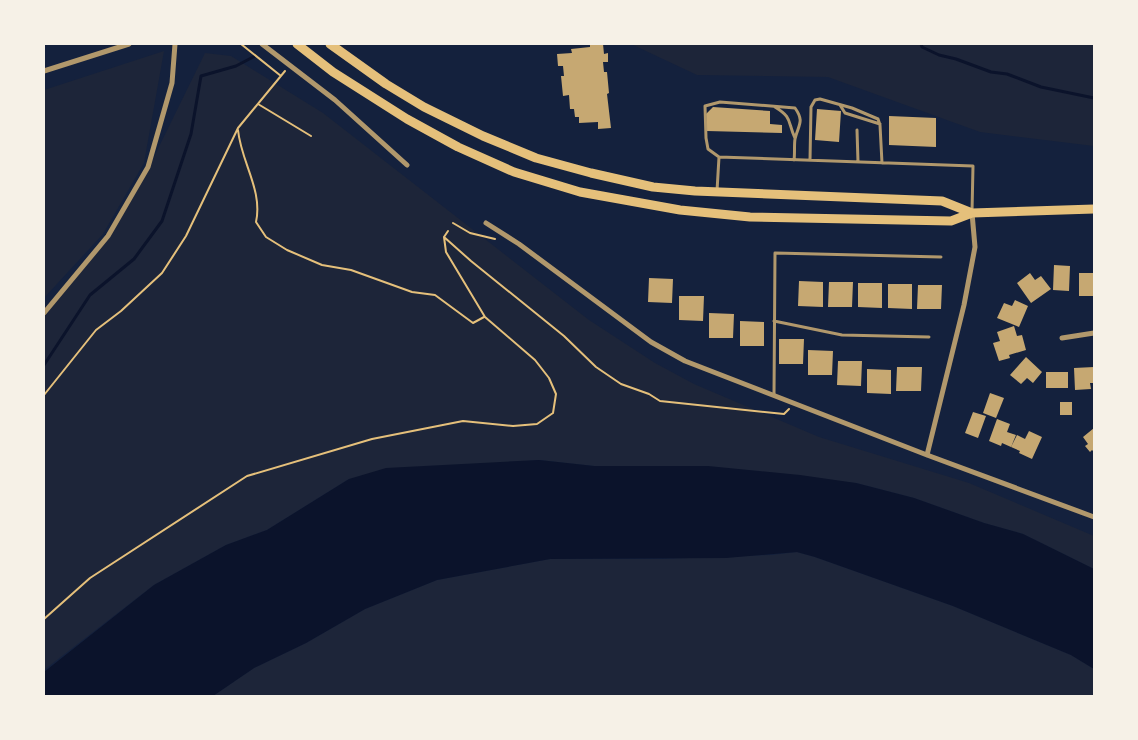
<svg xmlns="http://www.w3.org/2000/svg" width="1138" height="740" viewBox="0 0 1138 740" font-family="'Golos Text',sans-serif">
<style>
.green{fill:#1d2539}
.water{fill:#0b132b}
.lines{fill:none;stroke-linecap:round;stroke-linejoin:round}
.stream{stroke:#0b132b;stroke-width:3}
.building{fill:#c6a872}
.path{stroke:#e5c07b;stroke-width:2}
.service{stroke:#b1986c;stroke-width:3}
.minor{stroke:#b1986c;stroke-width:5}
.secondary{stroke:#e5c07b;stroke-width:9}
</style>
<rect width="100%" height="100%" fill="#14213d"/>
<path class="green" d="M631,44H1094V146L980,132L828,77L697,75Z
M164,51L144,163L103,234L44,298V90Z
M205,53L231,56L323,113L589,320L655,363L694,384L819,437L969,483L1094,536V569L1023,534L984,523L914,498L856,483L594,466L539,460L349,479L267,530L226,545L154,585L44,670V314L108,236L149,167Z
M797,552L815,557L953,606L1071,655L1094,669V696H213L254,668L306,643L365,609L437,580L550,559H659L771,555Z"/>
<path class="water" d="M539,460L594,466H708L800,475L856,483L914,498L984,523L1023,534L1094,569V669L1071,655L953,606L815,557L797,552L726,558L550,559L437,580L365,609L306,643L254,668L213,696H44V672L154,585L226,545L267,530L349,479L386,468Z"/>
<g class="lines">
<path class="stream" d="M921,44L922,47L939,55L956,59L991,72L1007,74L1041,87L1094,98
M44,365L90,295L134,259L162,221L191,134L201,76L236,66L255,56"/>
</g>
<path class="building" d="M590,44H603L604,54L608,53V62H603L604,72H607L609,93L607,94L611,128L598,129V122L579,123V117H575L574,109H570L569,95L563,96L561,76H564L563,66H558L557,54L572,53L571,49L590,47Z
M713,107L770,111V124L782,125V133L707,131L706,114Z
M817,109L841,111L839,142L815,140Z
M889,116L936,118V147L889,145Z
M1054,265L1070,266L1069,291L1053,290Z
M1030,273L1035,280L1041,276L1051,289L1031,303L1017,283Z
M1079,273H1094V296H1079Z
M649,278L673,279L672,303L648,302Z
M799,281L823,282V307L798,306Z
M829,282H853L852,307H828Z
M858,283H882V308L858,307Z
M888,284H912V309L888,308Z
M918,285H942L941,309H917Z
M679,296H704L703,321L679,320Z
M1015,300L1028,306L1019,327L997,318L1004,303L1012,306Z
M709,313L734,314L733,338H709Z
M740,321L764,322V346H740Z
M1014,326L1017,336L1022,335L1026,350L1009,355L1010,358L999,361L993,343L1000,341L997,332Z
M779,339H804L803,364H779Z
M808,350L833,351L832,375H808Z
M1026,357L1042,372L1033,383L1027,378L1021,384L1010,375Z
M838,361H862L861,386L837,385Z
M897,367H922L921,391H896Z
M1094,367V383H1090L1091,389L1075,390L1074,368Z
M867,369L891,370V394L867,393Z
M1046,372H1068V388H1046Z
M990,393L1004,398L996,418L983,413Z
M1060,402H1072V415H1060Z
M973,412L986,416L978,438L965,433Z
M997,419L1010,424L1007,432L1016,435L1011,447L1002,443L1001,446L989,441Z
M1094,428V452L1092,450L1090,452L1085,446L1088,444L1083,437Z
M1029,431L1042,437L1032,459L1019,453L1020,451L1011,447L1017,435L1025,439Z"/>
<g class="lines">
<path class="path" d="M241,44L281,76
M258,104L311,136
M238,130C241,162 263,190 256,222L266,237L287,250L322,265L351,270L412,292L435,295L473,323L484,317
M453,223L470,233L495,239
M444,237L471,261L564,336L596,367L621,384L649,394L660,401L784,414L789,409
M44,395L96,330L121,311L162,273L186,236L238,128L285,71
M44,619L90,578L247,476L372,439L463,421L513,426L537,424L553,413L556,394L549,378L535,360L485,317L446,252L444,237L448,231"/>
<path class="service" d="M840,105L845,113L880,124
M775,107C793,118 787,121 795,138
M857,130L858,162
M719,157L708,149L706,138L705,106L720,102L795,108C805,122 798,125 795,139C794,145 795,153 794,160
M810,160L811,107L815,100L820,99L852,108L878,119L880,125L882,163
M717,191L719,157L973,166L972,212
M774,321L842,335L929,337
M774,395L775,253L941,257"/>
<path class="minor" d="M262,44L335,100L407,165
M44,71L129,44
M486,223L519,244L651,342L685,361L927,455L1094,517
M44,313L108,236L148,167L172,83L175,44
M1062,338L1094,333
M927,455L964,305L975,247L972,213"/>
<path class="secondary" d="M297,44L333,72L407,119L458,147L514,172L580,192L680,210L750,217L951,221L972,213L1094,209
M330,44L386,84L424,107L483,136L536,158L591,173L653,187L695,191L942,201L972,213"/>
</g>
<rect width="1138" height="740" fill="none" stroke="#f6f1e7" stroke-width="90"/>
</svg>
